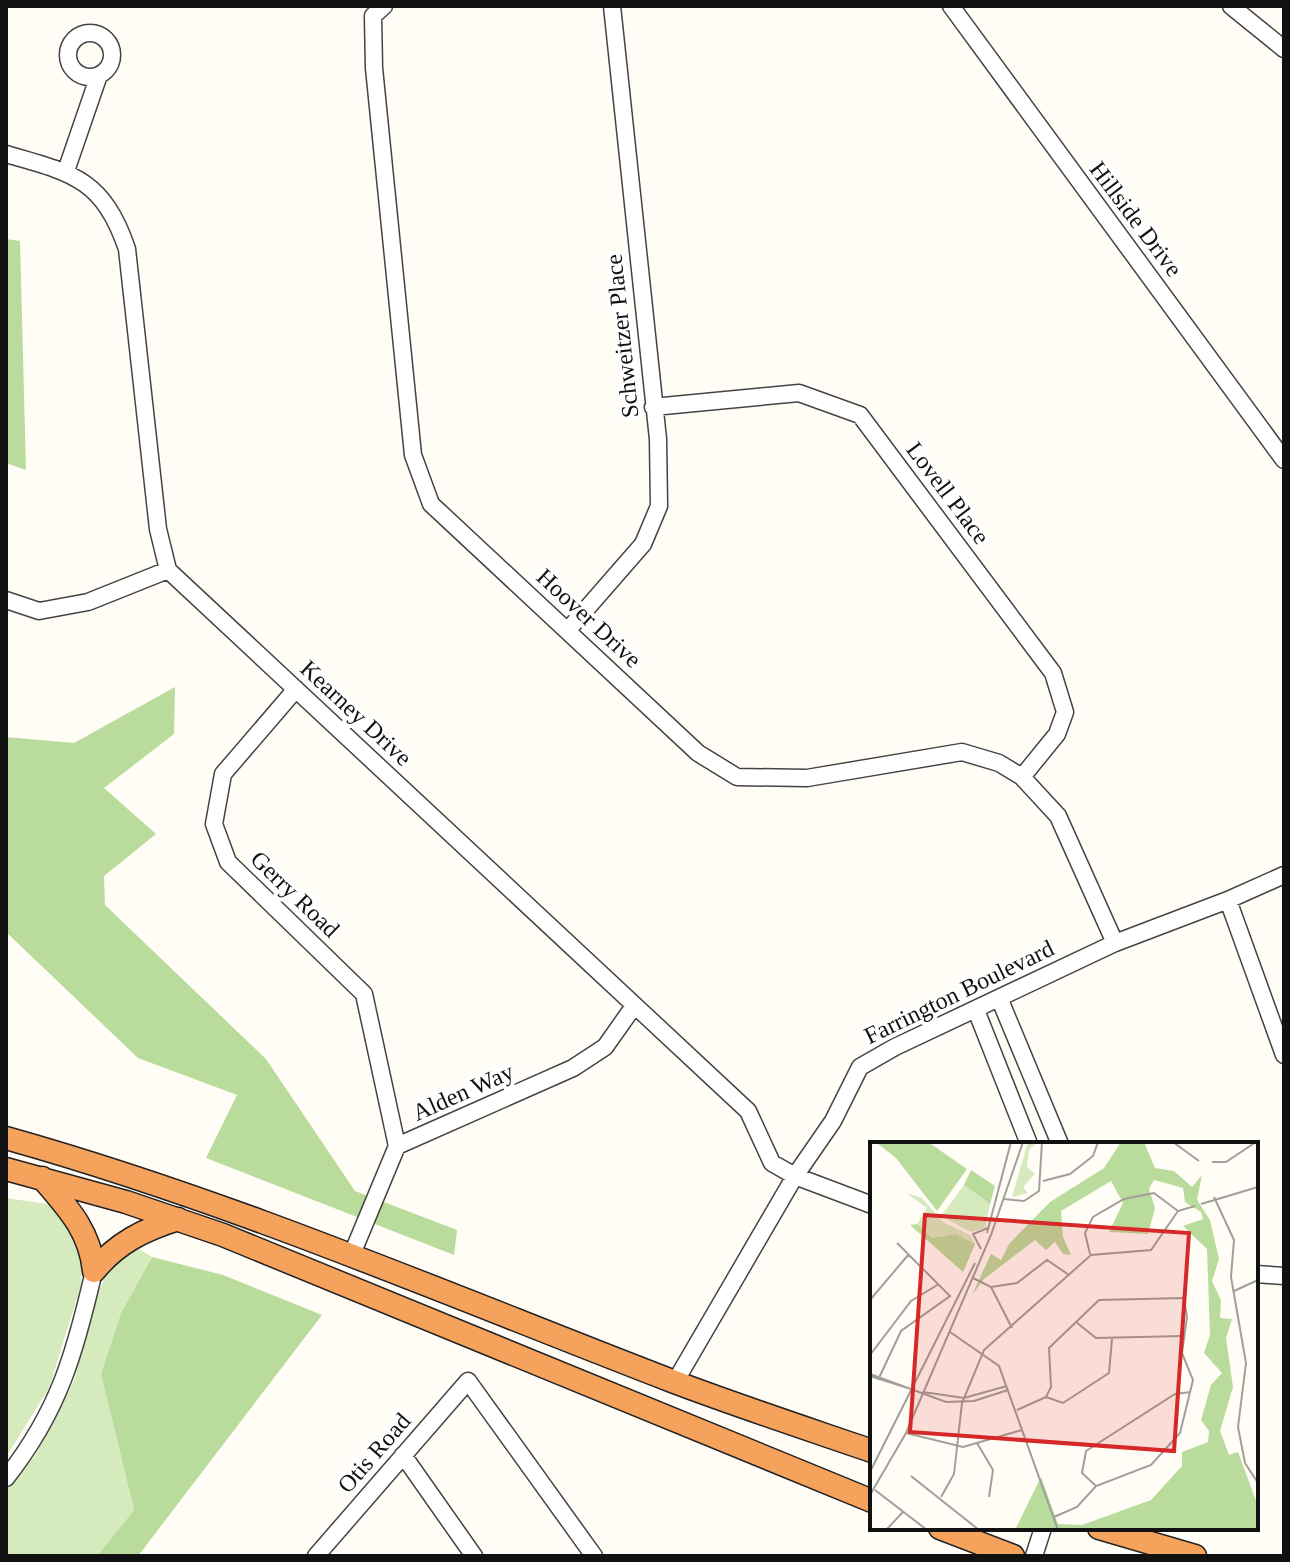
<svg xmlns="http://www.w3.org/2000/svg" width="1290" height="1562" viewBox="0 0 1290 1562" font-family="Georgia,serif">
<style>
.green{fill:#d5ebbd}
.forest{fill:#b9dc9c}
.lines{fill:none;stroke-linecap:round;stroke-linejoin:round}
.minor-casing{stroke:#444;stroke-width:19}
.highway-casing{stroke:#222;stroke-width:25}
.minor{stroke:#fff;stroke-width:16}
.highway{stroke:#f5a25d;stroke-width:22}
.labels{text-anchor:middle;stroke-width:8;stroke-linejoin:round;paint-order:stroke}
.street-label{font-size:24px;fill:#111;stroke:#fff}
.inset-road{fill:none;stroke:#a09f9a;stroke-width:2}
.view{fill:#d62828;fill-opacity:0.15;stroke:#d62828;stroke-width:4}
.inset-edge{fill:none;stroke:#111;stroke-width:4}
</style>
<rect width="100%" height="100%" fill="#fffdf5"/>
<path class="green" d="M6,1198L54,1205L83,1251L81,1285L49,1388L6,1457Z
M134,1246L152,1257L121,1313L101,1374L134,1510L97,1556H6V1489L35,1456L74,1381L99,1291L110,1265Z"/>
<path class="forest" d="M6,239L20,241L26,470L6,463Z
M175,687L174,734L104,788L156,834L104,876L105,905L266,1059L355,1191L457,1230L454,1255L206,1158L237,1095L138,1058L6,932V737L74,743Z
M152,1257L223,1275L322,1315L138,1556H97L134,1510L101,1374L121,1313Z"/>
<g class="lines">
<defs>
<path id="minor" d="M384,6L373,16L374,68L413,455L431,504L698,753L737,777L807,778L962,752L999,763L1022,777L1058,816L1115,943
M951,6L1284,460
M1231,6L1284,49
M68 55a22 22 0 1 1 44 0a22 22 0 1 1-44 0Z
M6,154C73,173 103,179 127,249L158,529L168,570L748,1111L772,1163L795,1176L872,1205
M66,171L99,75
M653,407L799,393L860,415L1053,673L1065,712L1057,734L1022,777
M6,600L39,611L88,602L168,570
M568,630L643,544L659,506L658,439L612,6
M296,689L223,774L214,824L228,862L364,994L397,1146
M1228,900L1284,1055
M1000,1000L1060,1144
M976,1010L1029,1144
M352,1254L397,1146L573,1068L605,1047L634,1006
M1256,1274L1284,1276
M675,1382L795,1176L833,1121L860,1067L895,1047L1115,943L1228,900L1284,875
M403,1455L474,1556
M6,1478C59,1411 75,1353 94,1271
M316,1556L468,1381L594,1556
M1034,1556L1043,1528"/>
<path id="highway" d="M6,1138C234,1202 451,1296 672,1381C738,1406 805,1428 872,1451
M6,1169L126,1202L223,1235L872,1501
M42,1178C68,1208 90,1231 94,1271
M94,1271C117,1243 143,1230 178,1219
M940,1528L1013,1556
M1099,1528L1195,1556"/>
</defs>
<use href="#minor" class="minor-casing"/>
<use href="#highway" class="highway-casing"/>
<use href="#minor" class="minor"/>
<use href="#highway" class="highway"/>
</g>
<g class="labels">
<g class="street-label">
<text transform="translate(1136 219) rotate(53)" y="8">Hillside Drive</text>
<text transform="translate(622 336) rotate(-96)" y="8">Schweitzer Place</text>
<text transform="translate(948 493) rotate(53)" y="8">Lovell Place</text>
<text transform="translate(589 618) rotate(43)" y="8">Hoover Drive</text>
<text transform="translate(356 713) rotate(43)" y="8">Kearney Drive</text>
<text transform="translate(295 894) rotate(44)" y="8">Gerry Road</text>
<text transform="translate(959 992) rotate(-26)" y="8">Farrington Boulevard</text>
<text transform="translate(463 1092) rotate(-24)" y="8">Alden Way</text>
<text transform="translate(374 1453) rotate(-49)" y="8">Otis Road</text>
</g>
</g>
<g transform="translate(870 1142)">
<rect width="388" height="388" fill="#fffdf5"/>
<path d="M158,0H167L159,8L157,25L165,32L153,45L158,51L142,55ZM94,43L120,62L115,86L101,90L71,74ZM36,51L52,56L73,80L100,93L105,102L86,92L62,96L47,82L57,66Z" fill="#d5ebbd"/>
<path d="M58,0L97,27L67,69L26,16L7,1ZM251,0H274L285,26L304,29L322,45L332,33L327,58L340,78L349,117L342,139L351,158L350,176L362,177L356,196L363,245L350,289L359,313L368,310L388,364V388H145L171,335L188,382L212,383L281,358L312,324V310L338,300L339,289L331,278L341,243L352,231L334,211L340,193L337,107L313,84L333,77L331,70L315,60L313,46L284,38L279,47L285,66L278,92L239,90L253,61L241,39L191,69L193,95L201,113L193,112L185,100L176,108L165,98L114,137L102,153L121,112L131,118L139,102L180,60L234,26ZM101,28L125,44L120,62L94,43ZM47,82L62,96L86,92L105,102L93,130L40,83Z" fill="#b9dc9c"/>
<path class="inset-road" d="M303,0L329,19M342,20H356L386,0M173,39L200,32L223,14L228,0M344,55L364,98L361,135L376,221L368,285L375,321L388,341M134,57L154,59L169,49L172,0M331,62L388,45M117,91L141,0M111,107L103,92L118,86M220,112L215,91L223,75L254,57L284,51L308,69M103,136L121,145L142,186M121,145L147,141L177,118L199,133M364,149L388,138M0,158L39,112M206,180L226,196L313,194M80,190L129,224L188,388M0,213L41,159L69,142M0,232L76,260L104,259L138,248M0,234L41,247M8,238L31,189L80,154L27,101M53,250L94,256L137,244M176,255L193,261L239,231L242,197M147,268L176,255L181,245L179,206L229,158L314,156L317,175L312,211L323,238L310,291L281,323L226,344L207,365L184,375M36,291L93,305L152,288M107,301L123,328L119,355M0,330L105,121M41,334L109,388M226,344L212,331L216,309L305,252L321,250M5,348L57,388M0,353L36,291L121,93L153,0M71,355L84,332L92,261L114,208L221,113L281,108L308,69L325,64M16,388L33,370"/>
<path class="view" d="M55,73L319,91L304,309L40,290Z"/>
<rect width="388" height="388" class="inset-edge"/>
</g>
<rect width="1290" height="1562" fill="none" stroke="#111111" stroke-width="16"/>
</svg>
